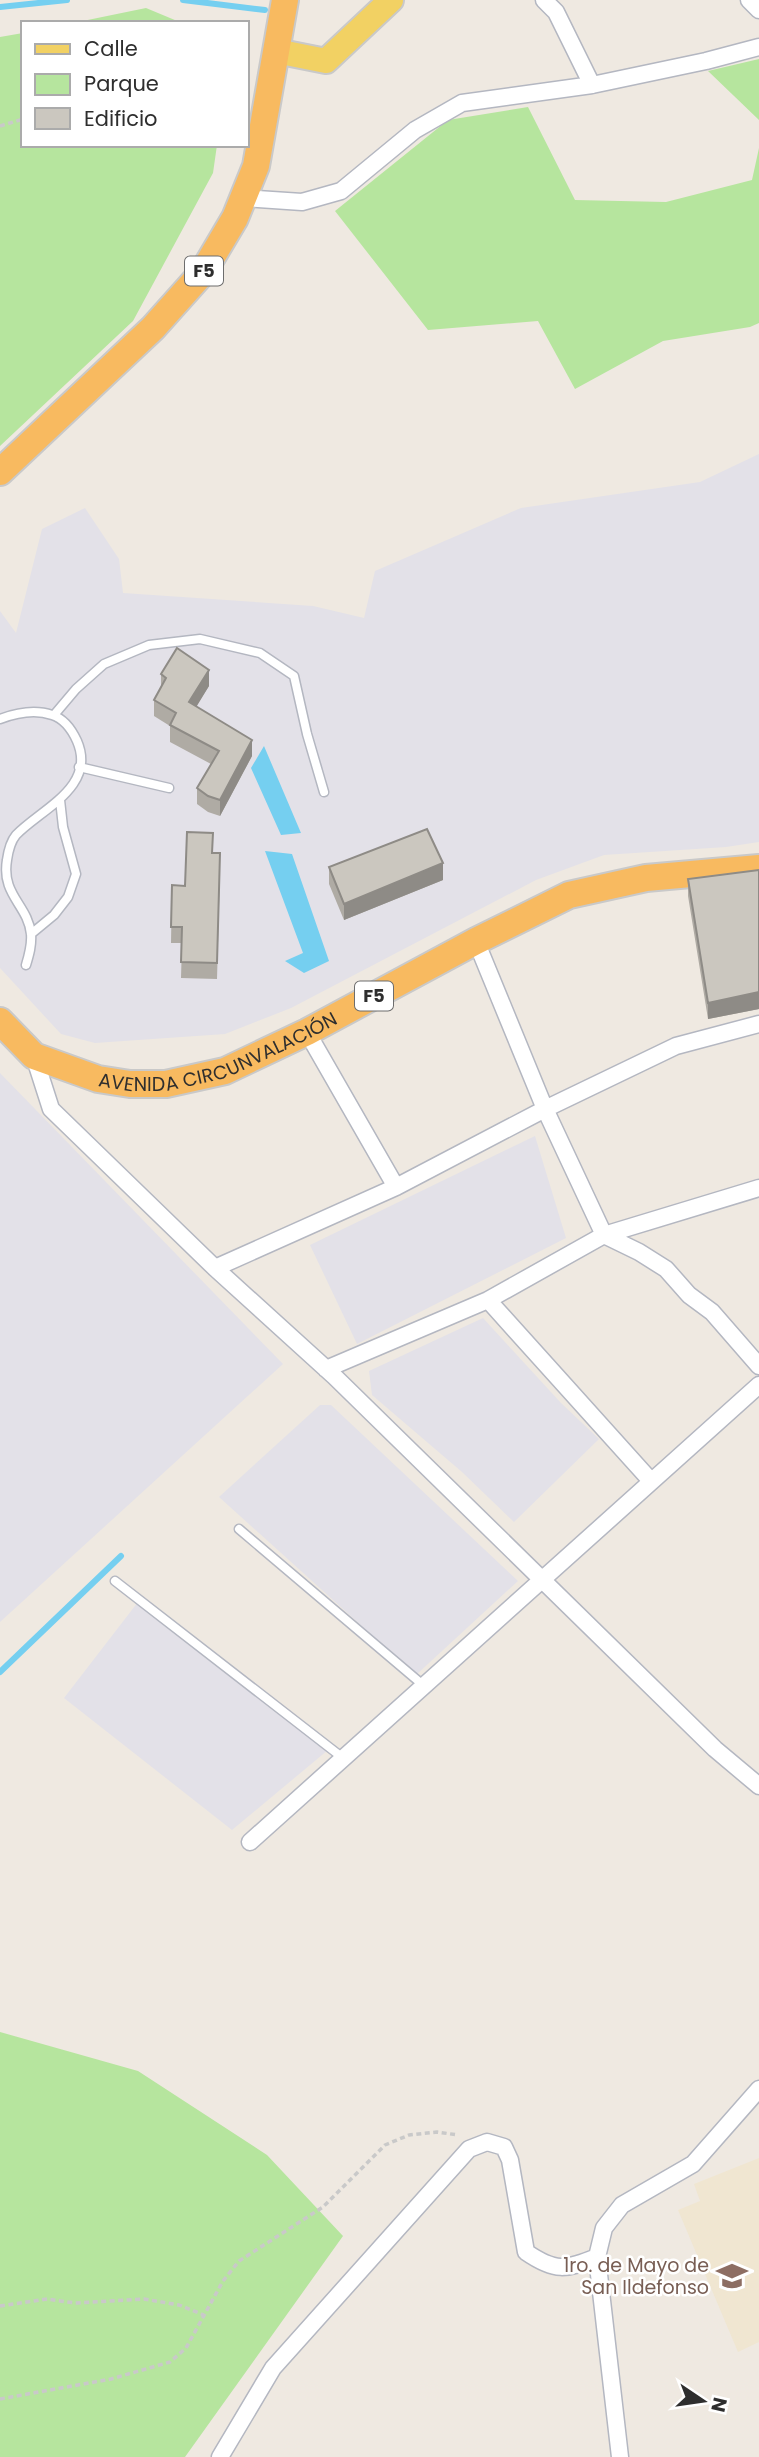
<svg xmlns="http://www.w3.org/2000/svg" width="759" height="2457" viewBox="0 0 759 2457" font-family="Poppins,sans-serif">
<style>
.industrial{fill:#e3e1e8}
.education{fill:#f0e6d1}
.green{fill:#b6e59e}
.water{fill:#75cff0}
.lines{fill:none;stroke-linecap:round;stroke-linejoin:round}
.stream{stroke:#75cff0;stroke-width:6}
.service-casing{stroke:#b4b7c1;stroke-width:11}
.minor-casing{stroke:#b4b7c1;stroke-width:19}
.primary-casing{stroke:#c9c9c9;stroke-width:28}
.trunk-casing{stroke:#c9c9c9;stroke-width:30}
.path{stroke:#c9c9c9;stroke-width:3.5;stroke-dasharray:5 3.5;stroke-linecap:butt}
.service{stroke:#fff;stroke-width:8}
.minor{stroke:#fff;stroke-width:16}
.primary{stroke:#f2d163;stroke-width:24}
.trunk{stroke:#f8ba60;stroke-width:26}
.wall{fill:#afaba4}
.shaded-wall{fill:#8e8b86}
.building{fill:#cbc7bf;stroke:#8e8b86;stroke-width:2}
.labels{text-anchor:middle;stroke-width:5;stroke-linejoin:round;paint-order:stroke}
.shield{fill:#fff;stroke:#6d6d6d;stroke-width:2}
.shield-label{font-size:18px;font-weight:bold;fill:#2e2e2e}
.street-label{font-size:19px;fill:#2e2e2e;stroke:#fff}
.education-label{font-size:19px;fill:#785e54;stroke:#fff;text-anchor:end}
</style>
<rect width="100%" height="100%" fill="#efe9e1"/>
<path class="industrial" d="M759,454V842L726,847L604,855L536,880L291,1008L225,1034L95,1043L61,1034L0,968V611L16,633L42,529L85,508L119,559L123,593L313,606L364,618L375,571L521,508L700,482Z
M0,1073L283,1364L0,1622Z
M535,1136L566,1238L357,1344L310,1245Z
M483,1318L561,1403L599,1439L514,1522L462,1472L372,1395L369,1371Z
M320,1405H331L518,1581L416,1675L219,1497Z
M138,1602L328,1750L232,1830L64,1698Z"/>
<path class="education" d="M759,2158V2342L738,2352L678,2210L700,2201L694,2184Z"/>
<path class="green" d="M146,8L182,23H73Z
M23,33V145H217L213,173L133,321L0,446V37Z
M759,59V120L708,71Z
M528,107L575,200L666,202L752,180L759,148V323L750,327L663,341L575,389L538,321L428,330L335,211L448,120Z
M0,2032L138,2071L267,2155L343,2236L185,2457H0Z"/>
<path class="water" d="M264,746L301,833L281,835L251,768Z
M265,851L292,854L329,961L304,973L285,961L303,953Z"/>
<g class="lines">
<path class="stream" d="M183,0L265,10
M0,7L67,0
M0,1672L121,1556"/>
<defs>
<path id="service" d="M54,715L76,689L104,664L149,645L200,639L260,653L294,676L307,734L324,792
M0,719C16,713 35,709 52,715C65,719 72,730 77,741C97,787 41,809 16,835C11,841 8,853 7,860C1,895 28,905 31,934C32,945 29,955 26,965
M79,767L169,788
M31,934L54,915L68,897L76,874L63,827L60,800
M239,1529L423,1685
M115,1581L343,1758"/>
<path id="minor" d="M544,0L556,12L592,85
M749,0L759,10
M244,198L302,202L341,191L415,130L462,103L592,85L706,61L759,47
M476,941L545,1109L604,1235L639,1252L666,1269L689,1295L712,1312L759,1366
M307,1032L396,1187
M34,1056L51,1109L215,1268L334,1376L715,1749L759,1786
M215,1268L396,1187L545,1109L676,1046L759,1024
M488,1300L651,1481
M326,1369L488,1300L604,1235L759,1188
M250,1842L759,1385
M220,2457L273,2368L469,2149L487,2142L504,2147L510,2160L526,2252C555,2272 566,2270 597,2257
M620,2457L597,2257L604,2228L622,2205L693,2164L759,2089"/>
<path id="primary" d="M276,51L326,61L391,0"/>
<g id="trunk">
<path d="M0,472L153,328L203,272L235,218L256,166L285,0"/>
<path id="s1" d="M0,1021L34,1056L98,1079L130,1084H166L225,1071L307,1032L476,941L569,895L646,878L759,868"/>
</g>
</defs>
<use href="#service" class="service-casing"/>
<use href="#minor" class="minor-casing"/>
<use href="#primary" class="primary-casing"/>
<use href="#trunk" class="trunk-casing"/>
<path class="path" d="M0,126L23,119
M0,2306L47,2299L75,2303L144,2299L179,2305L204,2315
M0,2399L111,2379L170,2362L186,2348L223,2281L239,2261L323,2207L385,2145L409,2135L437,2132L458,2135"/>
<use href="#service" class="service"/>
<use href="#minor" class="minor"/>
<use href="#primary" class="primary"/>
<use href="#trunk" class="trunk"/>
</g>
<path class="wall" d="M161,674L209,686L196,706L252,756L220,816L208,812L197,804V788L211,764L170,742V726L154,716V700L161,687Z
M213,853L220,870L217,979L181,978L182,943H171L172,885L185,886Z
M329,867L443,880L344,920L329,884Z
M759,870V1009L708,1019L688,896V879Z"/>
<path class="shaded-wall" d="M209,670V686L189,719V702Z
M252,740V756L220,816V800Z
M443,863V880L344,920V904Z
M759,992V1009L708,1019V1003Z"/>
<path class="building" d="M177,648L209,670L189,702L252,740L220,800L208,796L197,788L219,751L170,725L176,713L154,700L166,678L161,674Z
M427,829L443,863L344,904L329,867Z
M187,832L213,833L212,853H220L217,963L181,962L182,927H171L172,885L185,886Z
M759,870V992L708,1003L688,879Z"/>
<defs>
<symbol id="school-bare" viewBox="-9 -9 18 18"><path d="M0-5L7-2L0 1L-7-2ZM-4 1L0 2.5L4 1V4Q0 6-4 4Z" fill="#8d6e63" stroke="#fff" stroke-width="2.5" paint-order="stroke"/></symbol>
</defs>
<g fill-rule="evenodd">
<use href="#school-bare" x="710" y="2254" width="44" height="44"/>
</g>
<g class="labels">
<g class="shield">
<rect x="185" y="256.5" width="38" height="29" rx="5"/>
<rect x="355" y="981.5" width="38" height="29" rx="5"/>
</g>
<g class="shield-label">
<text x="204" y="277">F5</text>
<text x="374" y="1002">F5</text>
</g>
<g class="street-label">
<text dy="7" stroke="none"><textPath href="#s1" startOffset="243">AVENIDA CIRCUNVALACIÓN</textPath></text>
</g>
<g class="education-label">
<text x="709" y="2272">1ro. de Mayo de<tspan x="709" dy="22">San Ildefonso</tspan></text>
</g>
</g>
<rect x="21" y="21" width="228" height="126" fill="#ffffff" stroke="#ababab" stroke-width="2"/>
<rect x="35" y="44" width="35" height="10" fill="#f2d163" stroke="#ababab" stroke-width="2"/>
<text x="84" y="56" font-size="21" fill="#2e2e2e">Calle</text>
<rect x="35" y="74" width="35" height="21" fill="#b6e59e" stroke="#ababab" stroke-width="2"/>
<text x="84" y="91" font-size="21" fill="#2e2e2e">Parque</text>
<rect x="35" y="108" width="35" height="21" fill="#cbc7bf" stroke="#ababab" stroke-width="2"/>
<text x="84" y="126" font-size="21" fill="#2e2e2e">Edificio</text>
<g transform="translate(703 2401) rotate(103)" stroke="#ffffff" stroke-width="5" paint-order="stroke">
<path d="M0-5L12 26L0 18L-12 26Z" fill="#2e2e2e"/>
<text y="-10" font-size="19" font-weight="bold" text-anchor="middle" fill="#2e2e2e">N</text>
</g>
</svg>
